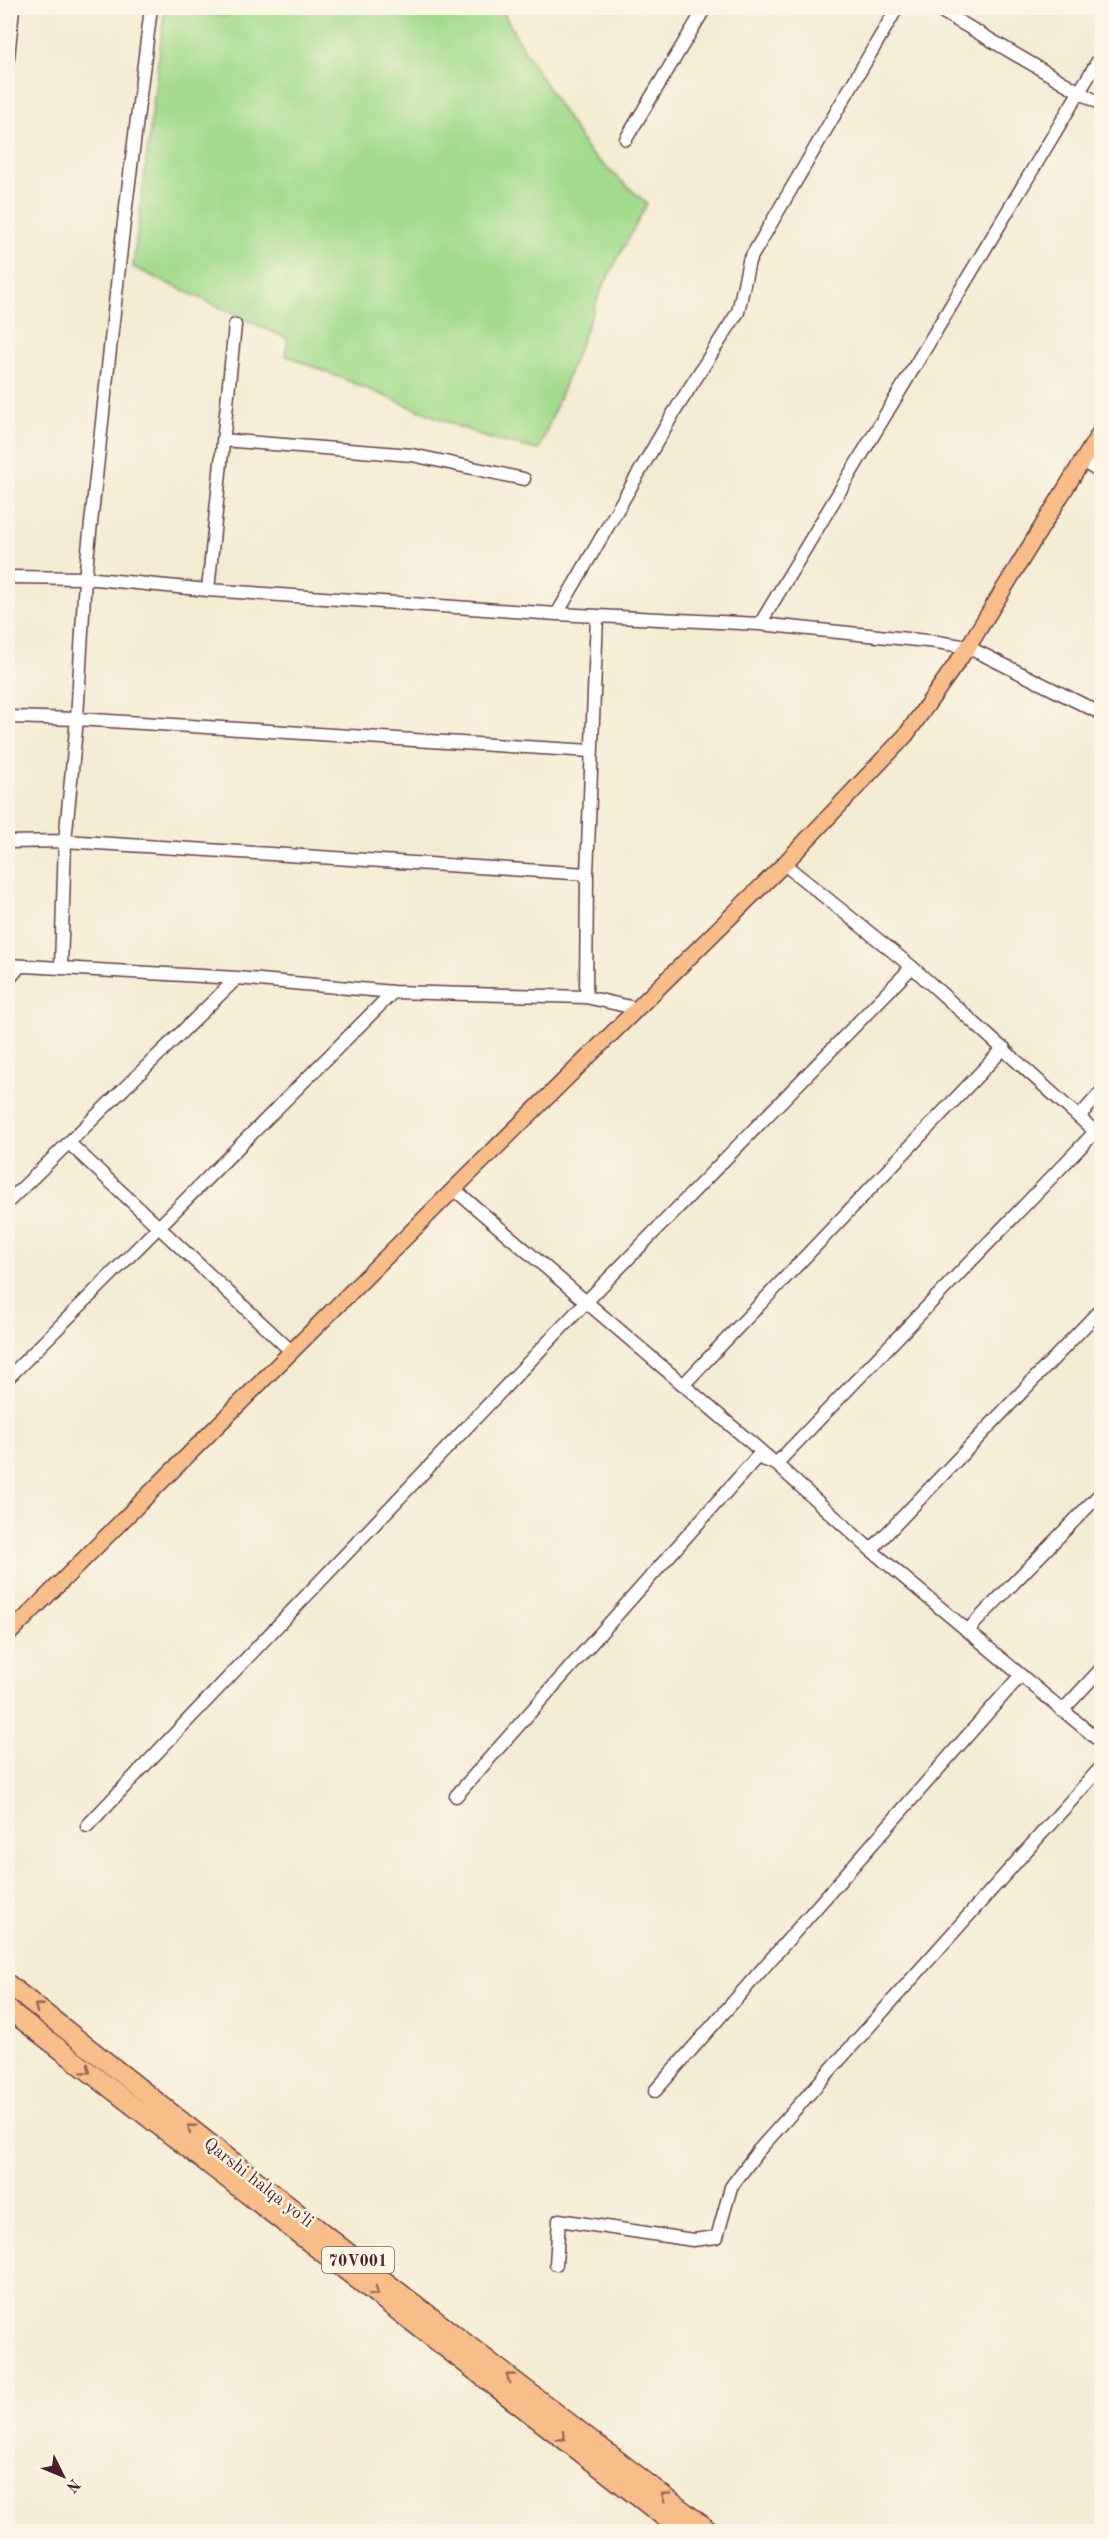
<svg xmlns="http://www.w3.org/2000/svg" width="1109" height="2539" viewBox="0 0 1109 2539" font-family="'Old Standard TT',serif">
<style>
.green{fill:#a3da8c;stroke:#767c5c;stroke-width:1.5}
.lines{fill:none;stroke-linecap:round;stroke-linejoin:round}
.minor-casing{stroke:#643e44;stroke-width:15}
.major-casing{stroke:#643e44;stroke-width:18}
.highway-casing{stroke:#643e44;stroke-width:21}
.minor{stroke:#fff;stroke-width:12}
.major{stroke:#f8bd89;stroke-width:15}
.highway{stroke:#f8bd89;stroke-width:18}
.oneway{stroke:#986655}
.labels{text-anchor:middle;stroke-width:5;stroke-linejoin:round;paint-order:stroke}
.shield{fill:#fcf5e5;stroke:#7f5f63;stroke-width:1.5}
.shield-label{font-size:16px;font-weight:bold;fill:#4a1f2b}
.street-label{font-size:18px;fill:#4a1f2b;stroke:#fcf5e5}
</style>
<rect width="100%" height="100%" fill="#fcf5e5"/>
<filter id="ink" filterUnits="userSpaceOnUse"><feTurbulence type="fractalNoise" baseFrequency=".0167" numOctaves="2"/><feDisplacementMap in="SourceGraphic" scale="12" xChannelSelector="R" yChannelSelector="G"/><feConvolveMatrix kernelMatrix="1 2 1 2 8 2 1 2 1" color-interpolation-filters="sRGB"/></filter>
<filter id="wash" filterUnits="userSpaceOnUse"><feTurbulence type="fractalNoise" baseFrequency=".008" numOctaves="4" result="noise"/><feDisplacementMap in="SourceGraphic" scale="24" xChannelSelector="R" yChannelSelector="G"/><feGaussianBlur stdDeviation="1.35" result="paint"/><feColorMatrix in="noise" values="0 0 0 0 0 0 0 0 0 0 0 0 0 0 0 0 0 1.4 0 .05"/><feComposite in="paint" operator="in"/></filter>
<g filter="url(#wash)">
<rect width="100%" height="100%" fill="#f4ebd3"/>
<path class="green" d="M165,8L227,16L228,8H501L523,49L588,151L647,204L602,288L539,450L487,438L285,355L288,339L133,267Z"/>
</g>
<g filter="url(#ink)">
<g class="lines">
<defs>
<path id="minor" d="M936,8L1102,105
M8,58L13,8
M626,139L705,8
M223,440L412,455L524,479
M1082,461L1102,473
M8,577L85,578L208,590L557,614L760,624L937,642L968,647L1102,714
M208,590L235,325
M557,614L673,414L738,312L749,261L897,8
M597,616L587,874L586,997L635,1008
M760,624L1102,54
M8,717L77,719L591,751
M8,842L65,841L587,874
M784,864L912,967L1102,1138
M8,965L237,978L393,992L586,997
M61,967L65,841L77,719L85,578L123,230L151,8
M8,980L20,966
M1079,1117L1102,1091
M69,1143L291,1351
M454,1189L776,1464L871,1550L1102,1743
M8,1202L237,978
M8,1378L393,992
M684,1384L1004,1048
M871,1550L1102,1308
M967,1631L1102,1492
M1062,1711L1102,1668
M456,1796L757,1457L776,1464L1095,1132
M87,1826L586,1302L912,967
M655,2091L1020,1676
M556,2264L559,2220L693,2240L717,2237L731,2187L758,2151L1102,1766"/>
<path id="major" d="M8,1635L454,1189L784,864L906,735L968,647L1102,429"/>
<path id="highway" d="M8,1984L351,2255L711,2532
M8,2009L683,2532"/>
</defs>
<use href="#minor" class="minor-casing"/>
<use href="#major" class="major-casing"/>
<use href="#highway" class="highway-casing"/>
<use href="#minor" class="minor"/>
<use href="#major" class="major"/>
<use href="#highway" class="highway"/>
</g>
<defs><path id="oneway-chevron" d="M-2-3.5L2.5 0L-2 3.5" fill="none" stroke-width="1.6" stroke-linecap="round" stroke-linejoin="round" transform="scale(1.5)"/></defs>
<g class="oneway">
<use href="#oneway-chevron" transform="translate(38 2007) rotate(-142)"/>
<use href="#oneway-chevron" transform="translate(87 2070) rotate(37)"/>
<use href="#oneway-chevron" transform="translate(191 2128) rotate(-142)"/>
<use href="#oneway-chevron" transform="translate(375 2292) rotate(38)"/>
<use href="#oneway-chevron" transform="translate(510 2377) rotate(-143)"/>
<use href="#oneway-chevron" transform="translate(562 2437) rotate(38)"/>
<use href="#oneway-chevron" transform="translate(665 2496) rotate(-143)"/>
</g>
</g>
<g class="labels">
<rect class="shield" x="322" y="2247" width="72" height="26" rx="4.5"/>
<g class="shield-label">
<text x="358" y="2266">70V001</text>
</g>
<g class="street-label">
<text transform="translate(259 2182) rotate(38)" y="6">Qarshi halqa yoʻli</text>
</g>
</g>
<rect width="1109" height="2539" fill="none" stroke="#fcf5e5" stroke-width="30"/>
<g transform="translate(63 2476) rotate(133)" stroke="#fcf5e5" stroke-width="4.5" paint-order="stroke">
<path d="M0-4.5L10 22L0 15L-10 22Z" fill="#4a1f2b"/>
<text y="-9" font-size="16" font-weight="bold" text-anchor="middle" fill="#4a1f2b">N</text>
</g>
</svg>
